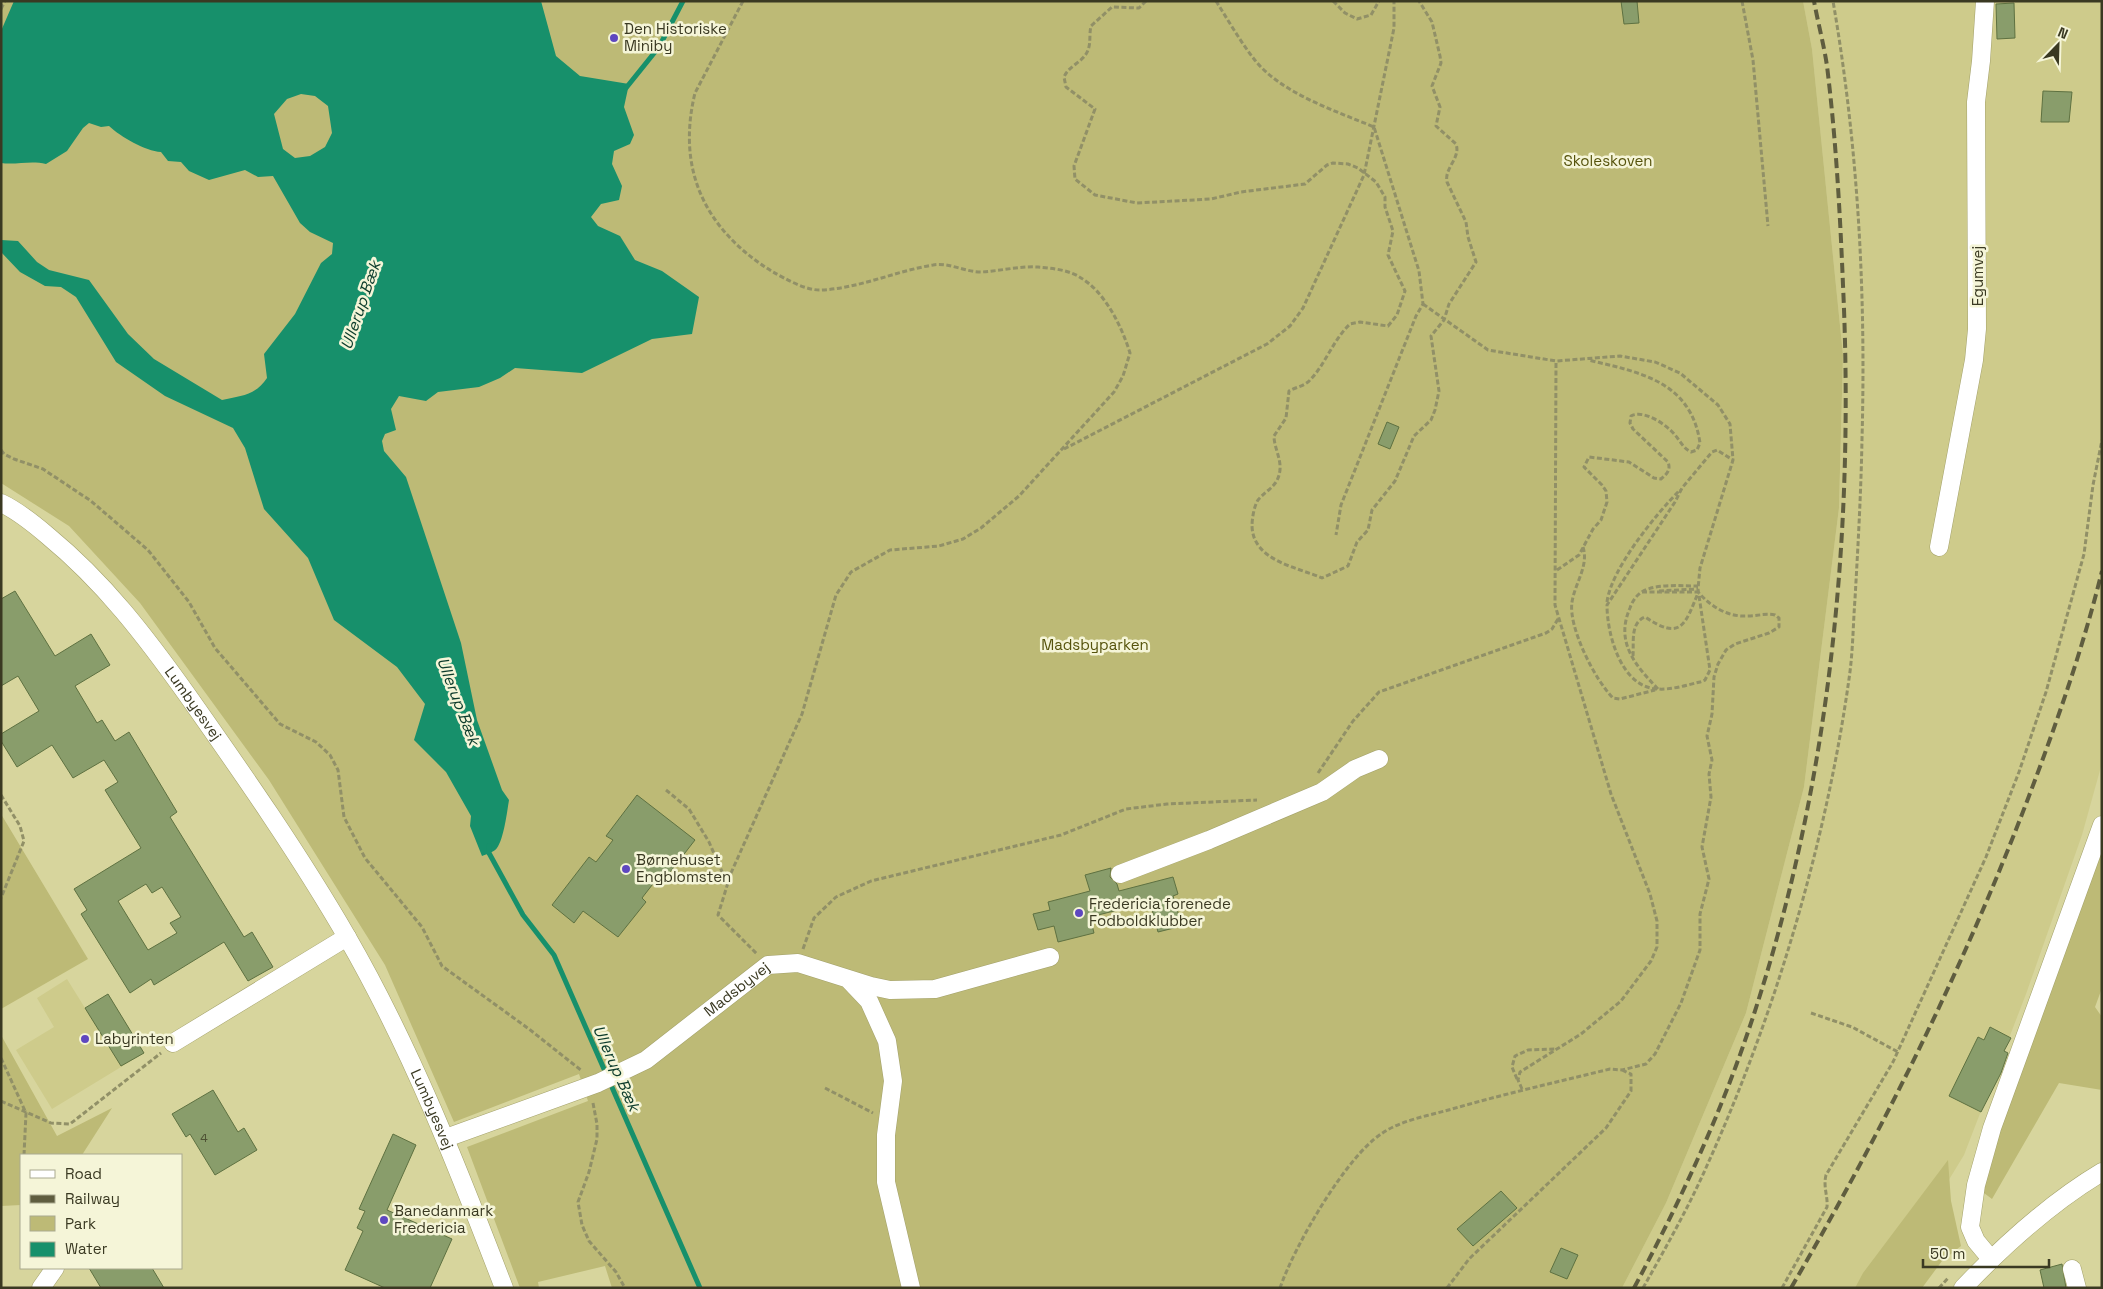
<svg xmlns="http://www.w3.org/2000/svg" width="2103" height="1289" viewBox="0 0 2103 1289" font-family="'Space Grotesk',sans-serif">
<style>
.built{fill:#cecb8b}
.green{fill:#bdba76}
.water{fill:#17906b;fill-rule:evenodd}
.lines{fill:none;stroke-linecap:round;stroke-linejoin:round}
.stream{stroke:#17906b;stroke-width:5}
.building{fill:#899d6b;stroke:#5e7141;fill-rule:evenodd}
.minor-casing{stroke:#a3a16a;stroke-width:19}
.path{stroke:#919067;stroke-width:3;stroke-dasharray:5 2.5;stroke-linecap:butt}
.minor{stroke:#fff;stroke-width:18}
.rail{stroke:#5f5d3f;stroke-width:4;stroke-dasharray:10 5;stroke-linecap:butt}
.poi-dot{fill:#5e47c0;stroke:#f5f5d8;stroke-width:2}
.labels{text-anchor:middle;stroke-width:5;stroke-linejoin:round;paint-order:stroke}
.number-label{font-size:12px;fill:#4e5234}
.poi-label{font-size:15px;fill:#3a3922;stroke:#f5f5d8;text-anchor:start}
.park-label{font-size:15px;fill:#56530c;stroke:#f5f5d8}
.street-label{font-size:15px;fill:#3a3922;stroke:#f5f5d8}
.water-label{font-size:16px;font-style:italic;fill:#0b3b2b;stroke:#f5f5d8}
</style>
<rect width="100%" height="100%" fill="#d7d59d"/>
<path class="built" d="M1803,1H2102V763L2082,835L2026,994L1964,1155L1883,1288H1622L1666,1203L1746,1013L1804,787L1839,508L1843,355L1812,49Z
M67,979L85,1008L108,994L144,1053L52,1109L16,1050L54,1027L37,998Z"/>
<path class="green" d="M1,1H1803L1812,49L1843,355L1839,508L1804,787L1746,1013L1666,1203L1622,1288H612L605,1266L538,1282L539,1288H520L467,1147L588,1101L579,1074L454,1122L385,965L269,780L140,603L69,526L1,483Z
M1,814L88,959L1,1009Z
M2102,833V988L2095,1007L2102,1017V1090L2059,1083L1992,1199L1980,1190Z
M1,1035L57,1136L112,1108L82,1155H21V1205L1,1206Z
M1948,1160L1951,1201L1961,1246L1942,1261L1922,1288H1855L1863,1273Z"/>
<path class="water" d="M14,1H541L556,56L580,76L629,84L624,107L634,135L630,144L614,151L612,164L622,186L619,200L601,204L591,217L598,226L620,236L635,260L662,271L699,297L692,334L652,339L582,373L515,368L500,378L479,387L438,392L426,401L399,396L391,409L396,430L385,434L382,441L384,451L406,477L461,643L477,720L502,790L509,800C507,812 504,838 497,848C494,852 487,854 482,856L470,826L471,816L446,772L414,740L425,704L397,667L334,620L308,558L264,509L245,448L233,428L165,396L116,362L76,297L61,287L45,286L20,272L1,252V240L18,241L37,262L49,270L89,280L128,334L154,359L222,400C241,396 256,395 267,378L264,354L295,314L321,263L332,254L333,243L310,232L300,223L273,176L258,177L245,170L209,180L189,171L181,162L168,161L161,152C145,151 121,137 109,126L101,127L89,123L83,128L67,151L46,164C31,160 17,165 1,163V31ZM301,94L315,96L328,106L332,133L325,147L310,156L295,158L283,149L274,114L287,99Z"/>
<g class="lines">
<path class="stream" d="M626,88L659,47L683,1
M489,846V853L523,915L554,955L700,1288"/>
</g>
<path class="building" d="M1621,1H1637L1639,23L1624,24Z
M2014,3L2015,38L1997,39L1996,4Z
M2043,91L2072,92L2069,122H2041Z
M1387,422L1399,427L1390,449L1378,444Z
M15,591L55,656L91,634L110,665L75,686L97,723L102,720L115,741L129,732L177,812L170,817L244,937L252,932L273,967L248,981L224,942L154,985L151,979L130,993L81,914L87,910L74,889L141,848L105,790L118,782L104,760L73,778L52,745L17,767L1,741V734L39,711L18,676L1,686V599ZM146,884L152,893L162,887L181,917L170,923L177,933L148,950L118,901Z
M637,795L695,840L664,880L659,876L642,898L646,902L618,937L583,911L574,923L552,905L589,857L596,862L613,840L606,836Z
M1111,868L1110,877L1117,884L1119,891L1173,877L1178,894L1173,896L1182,926L1158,932L1150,902L1090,917L1094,933L1058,942L1054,926L1038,930L1033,914L1050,910L1048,902L1090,891L1085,875Z
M108,994L144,1053L121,1066L85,1008Z
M1990,1027L2011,1038L2004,1051L2008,1053L2001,1073L1981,1112L1949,1096L1978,1037L1984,1040Z
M213,1090L238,1132L244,1128L257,1150L215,1175L190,1134L186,1137L172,1114Z
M393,1134L416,1145L387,1210L452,1239L430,1288H385L345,1270L363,1231L357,1228L365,1211L359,1209Z
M1501,1191L1517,1208L1473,1246L1457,1229Z
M1561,1248L1578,1255L1567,1279L1550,1272Z
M2062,1264L2066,1288H2044L2040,1270Z
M89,1268H152L164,1288H101Z"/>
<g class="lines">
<defs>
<g id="minor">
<path id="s1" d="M1,503C18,511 34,524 48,536C104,582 146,637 188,696C243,774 299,854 347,937C411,1048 458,1168 504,1288"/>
<path d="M1939,547L1974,360L1977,329L1976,102L1981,61L1985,1"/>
<path d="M1120,874L1209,840L1322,792L1355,769L1379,759"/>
<path d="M850,981L869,1001L887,1041L893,1081L886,1135V1182L911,1288"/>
<path d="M173,1043L347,937"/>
<path id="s2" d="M446,1138L598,1083L646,1060L768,965L798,963L871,986L890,990L935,989L1050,957"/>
<path d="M1991,1259L1976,1241L1970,1227L1976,1185L1992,1128L2102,825"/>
<path d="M2072,1269L2077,1288"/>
<path d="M41,1288L55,1268"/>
<path d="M1963,1288C2005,1244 2050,1203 2102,1172"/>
</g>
</defs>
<use href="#minor" class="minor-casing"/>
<path class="path" d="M743,1L695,93C676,171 706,231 773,272C786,279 806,291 822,290C860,288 896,271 933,265C948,262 965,272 981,272C1000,271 1019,266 1038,267C1051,268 1070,270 1081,278C1105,292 1122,327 1130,353L1123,376L1114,392L1019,496L981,528L963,539L939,546L890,550L851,572L836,595L802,714L731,873L718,915L757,954
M1146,1L1139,8L1112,7L1091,26C1089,34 1091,43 1088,50C1084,62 1069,65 1064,77L1066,87L1095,109L1074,166L1075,179L1095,195L1137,203L1211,199L1241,192L1305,184L1327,165L1333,163L1348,164L1358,168L1376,182L1385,197V207L1393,231L1388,255L1405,291L1397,315L1388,326L1360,322L1350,324C1333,340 1325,365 1310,380C1305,386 1296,387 1289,391L1286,418L1274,436C1274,447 1281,458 1280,470C1278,487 1267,489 1258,500C1254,506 1252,519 1252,526C1253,561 1297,567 1322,578L1348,566L1357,542L1368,530L1372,510L1395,481L1414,436L1431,420L1435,410L1439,391L1431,336L1444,320L1449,304L1476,262L1468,237L1466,222L1447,182C1444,168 1461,158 1456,144L1436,126L1440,107L1432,86L1441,63L1440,56L1432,22L1419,1
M1216,1C1228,20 1240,41 1254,59C1280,93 1336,111 1374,127L1419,271L1423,304L1416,316L1341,505L1336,535
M1333,1L1345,13L1357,19L1371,15L1379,1
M1742,1L1753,60L1768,226
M1,9L5,1
M1423,304L1488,350L1556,361L1620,356L1655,362L1680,373L1718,405L1730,424L1733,460L1700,568L1698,589L1710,670L1705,680L1700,682C1687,685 1671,690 1658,689C1621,688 1607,634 1607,605L1675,502L1682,488L1712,452L1717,450L1733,460
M1064,449L1267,344L1290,326L1303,308L1364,175L1394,28V1
M1,450L4,454L14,459L43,469L91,501L148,550L189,602L215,648L280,724L316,742L330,755L338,770L344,817L365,858L422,927L442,966L529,1029L582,1071
M1583,547C1589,566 1575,583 1572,602C1568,627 1595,680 1613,698L1620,699L1655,690
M1557,570L1579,555L1593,529L1601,520L1607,502L1606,491L1602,485L1584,467L1589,457L1629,462L1654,478L1661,479C1667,474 1671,470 1668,462L1633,429L1630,423L1631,416C1644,409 1667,425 1675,435C1681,442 1683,448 1691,452L1697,450L1700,443C1691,381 1639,372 1588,360
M1659,591L1698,589
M1642,592H1698
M1607,602C1611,569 1656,514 1680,490
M1633,656C1634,642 1630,623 1645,617C1681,641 1685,625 1698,593
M1658,689C1635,665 1615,642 1630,608C1633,599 1639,592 1648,589C1663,584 1683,586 1698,586
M1318,773L1353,721L1379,692L1546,633L1552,629L1558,619
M666,790L689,809L709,842L727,883
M1,795L20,826L24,841L1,898
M803,949L814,918L836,897L871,881L1061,835L1126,809L1167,804L1257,800
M1811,1013L1852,1027L1898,1052
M1,1058L26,1113L24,1155
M1517,1079L1512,1067L1515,1056L1528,1050L1557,1049
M825,1088L873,1113
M1522,1089L1518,1080L1520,1072L1581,1034L1621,1001L1651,961L1657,947V921L1650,894L1611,794L1555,605L1556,361
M1,1101L51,1123L70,1124L161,1053
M593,1103L597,1124V1139L589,1172L578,1202L582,1225L589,1241L616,1272L625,1288
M1280,1288C1294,1247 1345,1158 1381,1134C1401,1120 1428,1116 1452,1109C1504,1094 1557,1082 1610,1069L1622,1070L1646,1064L1655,1054L1681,1003L1700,950V914L1709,879L1702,847L1711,797L1709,774L1712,760L1707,736L1712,714L1714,677L1718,664L1726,650L1735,644L1769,633L1779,627V618L1775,615C1766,613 1757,616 1747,616C1728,617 1711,607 1698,592
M1447,1288L1469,1259L1606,1128L1631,1091V1074L1622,1070
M1643,1288C1665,1249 1687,1210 1705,1170C1774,1018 1826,844 1849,679C1853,652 1853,625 1855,599C1858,546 1861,493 1862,439C1866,292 1858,146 1833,1
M1782,1288L1827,1207C1828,1196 1823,1187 1826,1175L1893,1062L1986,857L2019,772L2046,692L2084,554L2093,485L2102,440
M1939,1288L1949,1277"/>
<use href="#minor" class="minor"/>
<path class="rail" d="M1634,1288C1675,1211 1712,1133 1741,1052C1828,807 1855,544 1843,285C1840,212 1836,139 1827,66C1824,45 1818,23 1814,1
M1791,1288C1883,1130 1964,967 2029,796C2057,722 2083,648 2102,571"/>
</g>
<g class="poi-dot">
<circle cx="614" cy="38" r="5"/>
<circle cx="626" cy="869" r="5"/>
<circle cx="1079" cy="913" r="5"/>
<circle cx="85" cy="1039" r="5"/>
<circle cx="384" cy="1220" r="5"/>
</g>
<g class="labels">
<g class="number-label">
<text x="204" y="1142">4</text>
</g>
<g class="poi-label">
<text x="624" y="34">Den Historiske<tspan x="624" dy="17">Miniby</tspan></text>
<text x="636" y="865">Børnehuset<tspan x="636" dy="17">Engblomsten</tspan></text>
<text x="1089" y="909">Fredericia forenede<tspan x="1089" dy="17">Fodboldklubber</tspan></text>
<text x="95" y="1044">Labyrinten</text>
<text x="394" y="1216">Banedanmark<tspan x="394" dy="17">Fredericia</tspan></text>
</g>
<g class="park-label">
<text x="1608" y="166">Skoleskoven</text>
<text x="1095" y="650">Madsbyparken</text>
</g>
<g class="street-label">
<text transform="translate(1978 276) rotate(-90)" y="5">Egumvej</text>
<text dy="5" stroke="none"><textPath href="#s1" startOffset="280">Lumbyesvej</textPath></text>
<text dy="5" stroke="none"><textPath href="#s2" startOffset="330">Madsbyvej</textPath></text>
<text dy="5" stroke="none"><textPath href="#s1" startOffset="752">Lumbyesvej</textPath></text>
</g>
<g class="water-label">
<text transform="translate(360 305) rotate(-71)" y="6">Ullerup Bæk</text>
<text transform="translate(459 701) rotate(69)" y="6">Ullerup Bæk</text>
<text transform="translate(617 1068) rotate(66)" y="6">Ullerup Bæk</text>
</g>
</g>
<rect width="2103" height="1289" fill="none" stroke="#3a3922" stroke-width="5"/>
<rect x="20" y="1154" width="162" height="115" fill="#f5f5d8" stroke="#aaaa8f"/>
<rect x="30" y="1170" width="25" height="8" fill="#ffffff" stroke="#aaaa8f"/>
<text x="65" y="1179" font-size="15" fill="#3a3922">Road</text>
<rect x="30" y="1195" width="25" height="8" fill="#5f5d3f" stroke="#aaaa8f"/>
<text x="65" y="1204" font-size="15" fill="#3a3922">Railway</text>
<rect x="30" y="1216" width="25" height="15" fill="#bdba76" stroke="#aaaa8f"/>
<text x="65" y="1229" font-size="15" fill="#3a3922">Park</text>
<rect x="30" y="1242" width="25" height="15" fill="#17906b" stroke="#aaaa8f"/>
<text x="65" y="1254" font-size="15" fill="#3a3922">Water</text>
<g transform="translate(2058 45) rotate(23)" stroke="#f5f5d8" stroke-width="4" paint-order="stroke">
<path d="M0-4L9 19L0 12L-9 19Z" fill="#3a3922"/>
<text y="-8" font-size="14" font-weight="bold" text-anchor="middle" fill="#3a3922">N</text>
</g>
<path d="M1923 1259v8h126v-8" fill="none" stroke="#3a3922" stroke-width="2.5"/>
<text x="1930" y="1259" font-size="15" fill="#3a3922" stroke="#f5f5d8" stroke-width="4" paint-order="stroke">50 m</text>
</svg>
